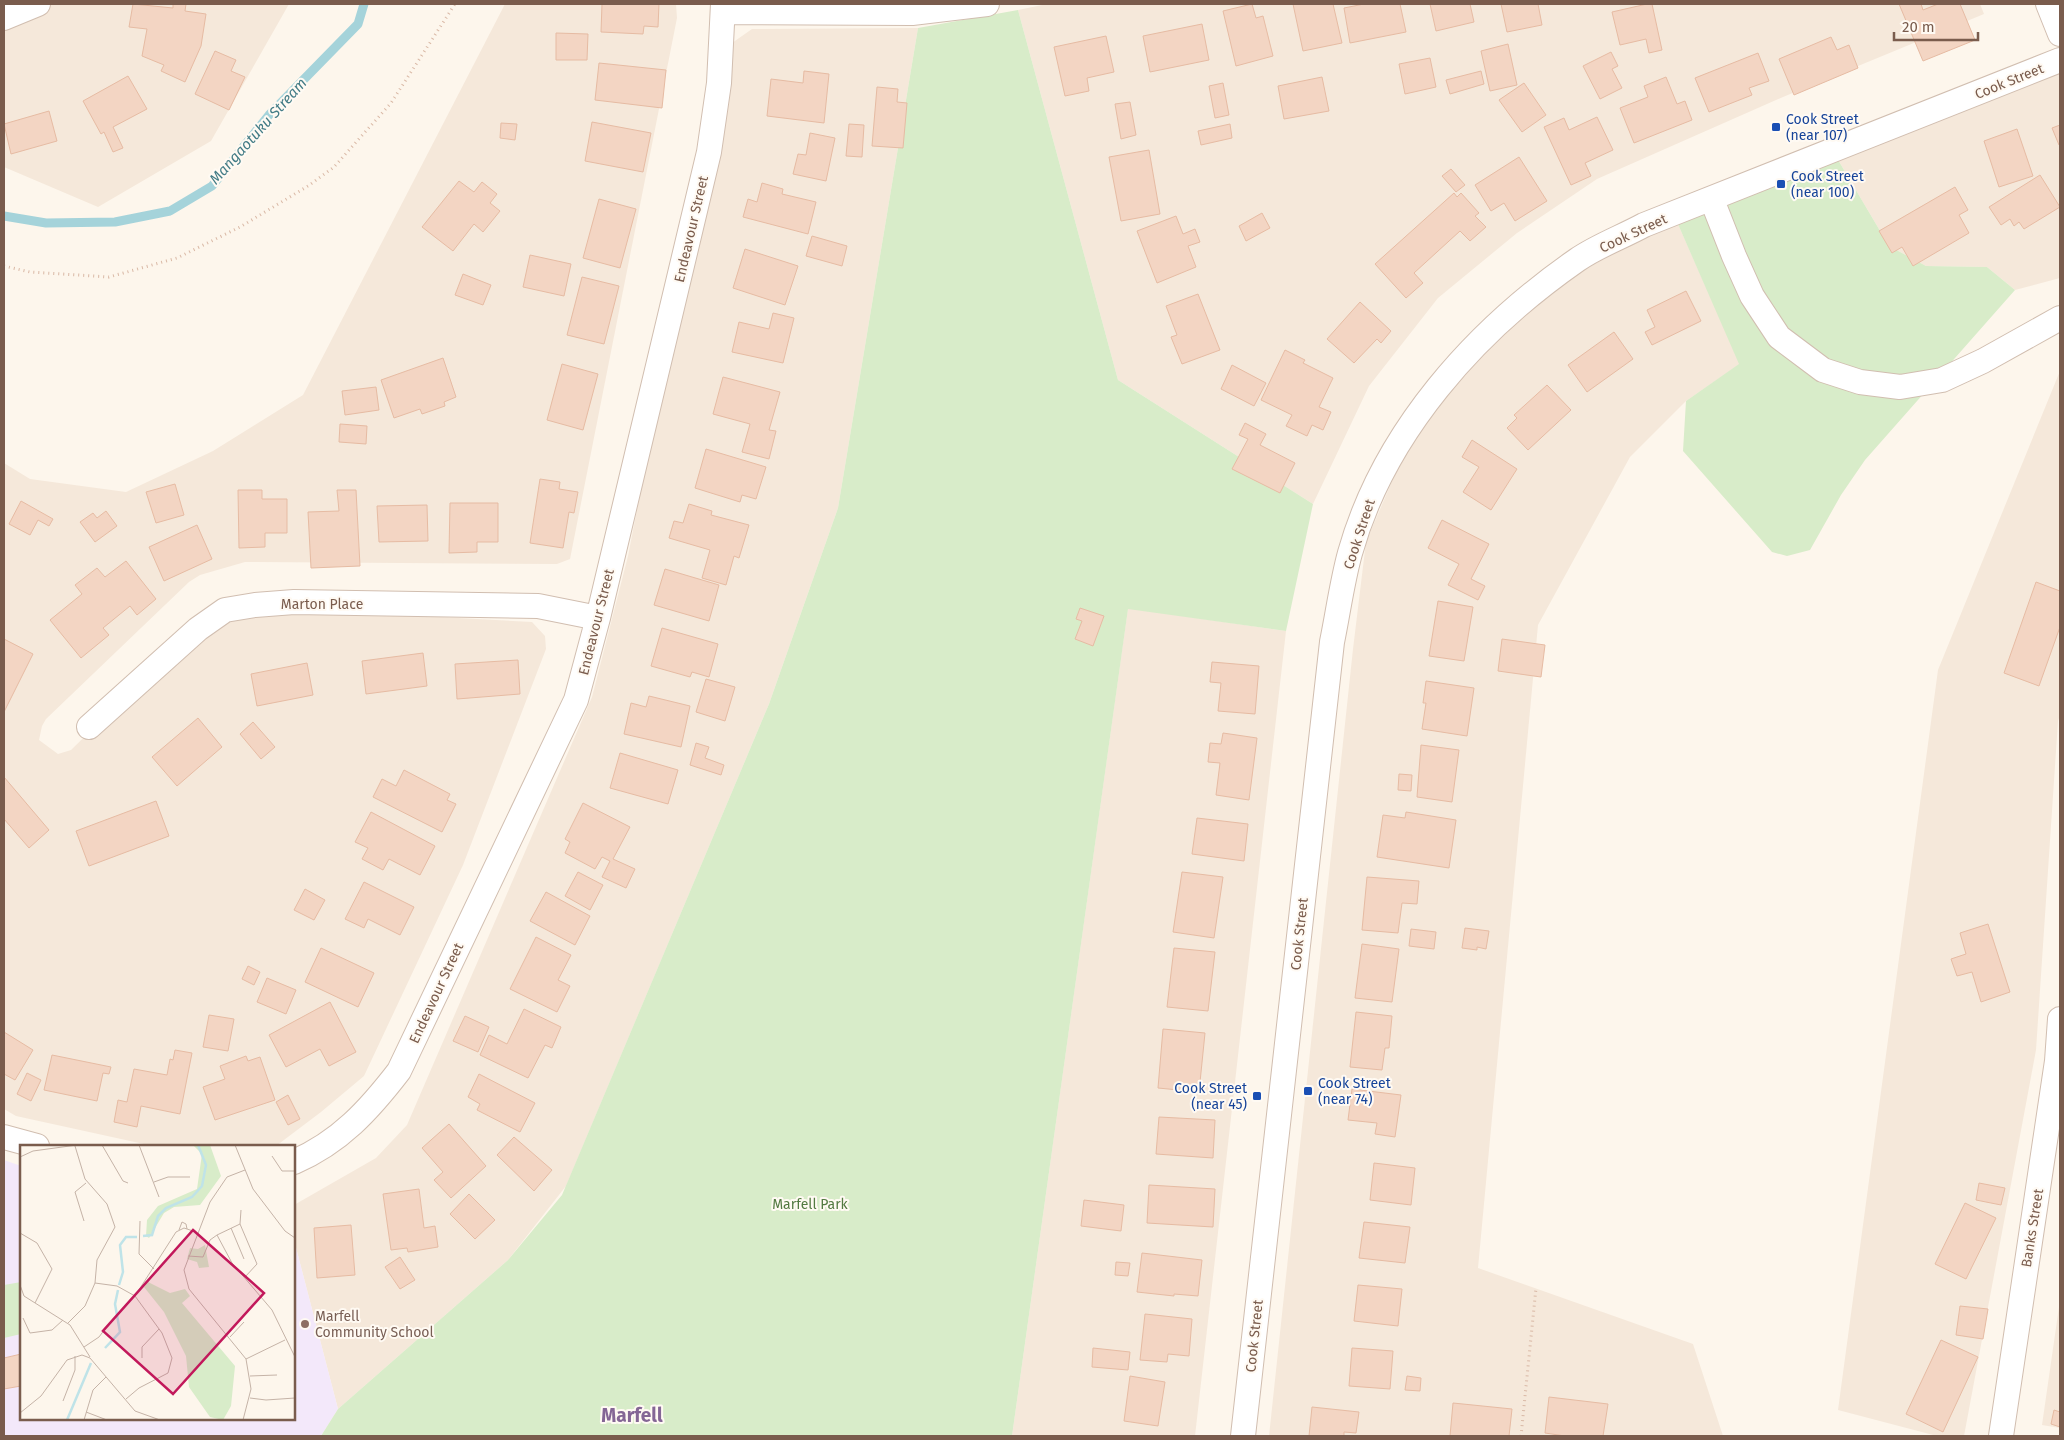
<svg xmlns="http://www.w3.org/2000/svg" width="2064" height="1440" viewBox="0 0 2064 1440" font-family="'Fira Sans',sans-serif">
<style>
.residential{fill:#f5e8da}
.education{fill:#f3e8fa}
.green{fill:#d8ecc9}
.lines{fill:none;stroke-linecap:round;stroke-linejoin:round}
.stream{stroke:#a5d3da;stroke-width:9}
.building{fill:#f3d5c3;stroke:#e6bba3}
.minor-casing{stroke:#d1beb0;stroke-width:26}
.path{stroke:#d9b8a5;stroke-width:3;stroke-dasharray:1 4;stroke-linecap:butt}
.minor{stroke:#fff;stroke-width:24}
.transit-dot{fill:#1a4fb4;stroke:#fffaf3;stroke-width:2}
.education-dot{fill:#8d6e63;stroke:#fffaf3;stroke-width:2}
.labels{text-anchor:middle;stroke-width:4;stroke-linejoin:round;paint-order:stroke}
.street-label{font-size:14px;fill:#7a5c4d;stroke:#fffaf3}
.transit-label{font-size:14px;fill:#164399;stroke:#fffaf3;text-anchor:start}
.park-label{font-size:14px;fill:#537a41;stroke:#fffaf3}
.education-label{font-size:14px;fill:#785e54;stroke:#fffaf3;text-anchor:start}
.water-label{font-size:15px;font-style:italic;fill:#437c86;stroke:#fffaf3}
.district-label{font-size:19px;font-weight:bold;fill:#846695;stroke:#fffaf3}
.inset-river{fill:none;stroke:#bfe3e8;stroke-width:2.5}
.inset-road{fill:none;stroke:#c5b3a7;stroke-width:1}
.view{fill:#c2185b;fill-opacity:0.15;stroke:#c2185b;stroke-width:2.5}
.inset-edge{fill:none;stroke:#7a5c4d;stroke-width:2.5}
</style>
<rect width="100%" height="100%" fill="#fdf6ec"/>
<path class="residential" d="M46,4H289L211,141L98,207L4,167V24Z
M505,4H676L677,18L570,559L557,564L245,562L200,575L189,582L46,719L42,726L39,740L58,754L71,750L204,620L269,608L532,622L545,636L546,649L463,865L364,1076L321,1112L276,1146H153L16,1116L4,1109V463L30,479L126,492L213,451L303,395Z
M1047,4H1980L1984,14L1783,97L1597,179L1517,233L1438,298L1369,386L1313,504L1118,380L1018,10Z
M918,28L838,508L769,704L566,1186L508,1260L338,1409L294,1240V1205L376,1158L407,1125L592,697L628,556L726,54L732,43L752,29Z
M2060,51V278L2015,290L1987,267L1926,266L1889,246L1831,148Z
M1674,215L1740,364L1686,401L1630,457L1538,625L1478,1268L1693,1344L1723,1436H1269L1353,649L1366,542L1402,458L1436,399L1548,293Z
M2060,371V715L2058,721L2036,1050L1964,1436H1937L1838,1410L1938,670Z
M1128,608L1286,631L1195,1436H1012Z
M2060,1300V1428L2042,1425Z"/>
<path class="education" d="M4,1160L21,1166V1419H294V1240L338,1409L321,1436H4Z"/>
<path class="green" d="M1018,10L1118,380L1313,504L1286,631L1128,609L1012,1436H321L338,1409L508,1260L562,1195L769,704L838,508L918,28Z
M1831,148L1889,246L1926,266L1987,267L2015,290L1865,460L1841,495L1810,550L1787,556L1772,552L1683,451L1686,401L1739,364L1674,215Z
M21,1282V1334L4,1338V1285Z"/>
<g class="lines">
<path class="stream" d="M4,216L46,223L115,222L170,211L212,186L269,115L358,24L364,4"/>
</g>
<path class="building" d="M133,4L173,8V4H186L185,11L206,14L201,46L185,82L161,71L164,65L142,56L147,29L129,27Z
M602,4H659L658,27L644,26L643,34L601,32Z
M1252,4L1256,18L1263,16L1273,56L1236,66L1223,11Z
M1293,4H1333L1342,43L1303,51Z
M1364,4H1400L1406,32L1350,43L1344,8Z
M1430,4H1470L1474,22L1436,31Z
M1501,4H1538L1542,25L1507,32Z
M1647,4H1652L1662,50L1649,53L1646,39L1620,45L1612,12Z
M1899,4H1921L1923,10L1938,4H1960L1975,40L1923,61Z
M1202,24L1209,60L1150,72L1143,36Z
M556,33L588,34L587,60H556Z
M1106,36L1114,72L1087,78L1089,91L1065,96L1054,47Z
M1831,37L1837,50L1849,45L1858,68L1794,95L1779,59Z
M1508,44L1517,85L1490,91L1481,51Z
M215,51L236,60L231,71L245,77L229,110L195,94Z
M1611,52L1618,66L1612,69L1622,88L1600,99L1583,66Z
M1758,53L1769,81L1749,88L1752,95L1709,112L1695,78Z
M1430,58L1436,87L1405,94L1399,64Z
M599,63L666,70L662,108L595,100Z
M804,71L829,74L824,123L767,116L771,79L803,83Z
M1481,71L1484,84L1450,94L1446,80Z
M128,76L147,109L113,127L123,148L113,152L104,132L101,134L83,101Z
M1322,77L1329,111L1284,119L1278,86Z
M1666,77L1677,104L1685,101L1692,120L1634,143L1620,108L1648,97L1644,86Z
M1223,83L1229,115L1215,118L1209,86Z
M1524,83L1546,115L1522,132L1499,100Z
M877,87L898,89L897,102L907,103L903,148L872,146Z
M1130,102L1136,135L1121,139L1115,104Z
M49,111L57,141L11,154L4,124Z
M1597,117L1613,150L1585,163L1591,176L1571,185L1544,127L1564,118L1569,130Z
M592,122L651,133L643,172L585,161Z
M501,123L517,124L515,140L500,138Z
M849,124L864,125L862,157L846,156Z
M1230,124L1232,138L1201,145L1198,131Z
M2060,125V145H2059L2052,128Z
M2017,129L2033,176L1999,187L1984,141Z
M810,133L835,138L826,181L793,174L798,154L806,155Z
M1149,150L1160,214L1121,221L1109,157Z
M1519,157L1547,201L1515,221L1504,203L1491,211L1475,185Z
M1451,169L1465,185L1456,192L1442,176Z
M2040,175L2060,207L2024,229L2019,222L2014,226L2010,219L2001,225L1989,207Z
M459,181L474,192L482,182L497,194L490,203L500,211L483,232L474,224L453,251L422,227Z
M762,183L783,189L782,194L816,202L808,234L743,217L748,199L757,202Z
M1955,187L1968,210L1959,215L1969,233L1913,266L1902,247L1892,253L1879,231Z
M1454,193L1457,197L1461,193L1479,213L1475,216L1486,227L1470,241L1460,231L1414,273L1423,283L1406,298L1375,264Z
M599,199L636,209L620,268L583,258Z
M1262,213L1270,228L1246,241L1239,226Z
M1176,216L1183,234L1195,229L1200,242L1188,246L1196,267L1157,283L1137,231Z
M812,236L847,246L842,266L806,256Z
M745,249L798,266L785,305L733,288Z
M530,255L571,264L564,296L523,287Z
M463,274L491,285L483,305L455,295Z
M582,277L619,286L604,344L567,335Z
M1686,291L1701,321L1652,345L1645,332L1655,327L1647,310Z
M1198,294L1220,350L1182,364L1171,337L1177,335L1166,306Z
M1360,302L1391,331L1381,343L1377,339L1354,363L1327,339Z
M773,313L794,318L783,363L732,352L739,322L769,329Z
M1614,332L1633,359L1587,392L1568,365Z
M1285,350L1305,360L1303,363L1333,378L1319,407L1331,412L1323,430L1312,425L1307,436L1286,426L1292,415L1261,400Z
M443,358L456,397L444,402L445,406L422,414L420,409L394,418L381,380Z
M562,364L598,374L583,430L547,420Z
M1232,365L1266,383L1254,406L1221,389Z
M723,377L780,392L769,430L776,431L769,459L742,452L750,424L713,414Z
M1547,385L1571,410L1528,450L1507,428L1517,418L1514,415Z
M376,387L379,410L345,415L342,391Z
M1245,423L1266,434L1260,445L1295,463L1280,493L1232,469L1248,439L1239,435Z
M340,424L367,426L366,444L339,442Z
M1472,440L1517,469L1491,510L1463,492L1479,467L1462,457Z
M706,449L766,467L756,499L742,495L740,502L695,488Z
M540,479L560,482L559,489L578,492L574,513L569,512L563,548L530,543Z
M175,484L184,515L156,523L146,492Z
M238,490H262V499H287V533H265V547L239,548Z
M337,490H356L360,566L311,568L308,512L339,511Z
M21,501L53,519L49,526L38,520L30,535L9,524Z
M450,503H498V542H477V552L449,553Z
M689,504L712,511L711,515L749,525L739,558L734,556L726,585L702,578L710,550L669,538L674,521L683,523Z
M427,505L428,541L379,542L377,506Z
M106,511L117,526L95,542L80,522L93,513L97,518Z
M1442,520L1489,544L1471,579L1485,586L1478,600L1448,585L1459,564L1428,548Z
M197,525L212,559L164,581L149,547Z
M126,561L156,599L137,615L130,606L103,628L109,635L81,658L50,620L82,594L75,585L97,568L105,577Z
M665,569L719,585L709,621L654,605Z
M2036,582L2060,591V627L2039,686L2004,673Z
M1438,601L1473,607L1464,661L1429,656Z
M1080,608L1104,616L1093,646L1075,639L1082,621L1076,619Z
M662,628L718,644L709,677L692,672L690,677L651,666Z
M4,639L33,654L4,712Z
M1502,639L1545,645L1541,677L1498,671Z
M423,653L427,686L366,694L362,661Z
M518,660L520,694L457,699L455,664Z
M1212,662L1259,666L1255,714L1218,711L1221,683L1210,682Z
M307,663L313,695L257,706L251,674Z
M706,679L735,687L725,721L696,712Z
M1426,681L1474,688L1467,736L1422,729L1426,703H1423Z
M649,696L690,706L681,747L624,734L631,703L646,707Z
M198,718L222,747L177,786L152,757Z
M253,722L275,747L261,759L240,734Z
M1223,733L1257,738L1249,800L1216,795L1220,763L1208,762L1210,743L1221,744Z
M696,743L709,747L705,758L724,765L721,775L690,765Z
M1421,745L1459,750L1452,802L1417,797Z
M620,753L678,770L668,804L610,788Z
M404,770L450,794L447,800L456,804L442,832L373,797L382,779L396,786Z
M1399,774L1412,775L1411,791L1398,790Z
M4,777L49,830L29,848L4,819Z
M156,801L169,836L89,866L76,831Z
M583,803L630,827L613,859L635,869L626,888L602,877L610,861L602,857L595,869L565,853L570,842L565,839Z
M371,812L435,846L420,875L389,859L383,870L362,859L368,848L355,842Z
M1406,812L1456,820L1449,868L1377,857L1383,815L1405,818Z
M1197,818L1248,824L1244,861L1192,854Z
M578,872L603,885L590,910L565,896Z
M1182,872L1223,877L1214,938L1173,932Z
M1367,877L1419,881L1417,904L1402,903L1398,933L1362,930Z
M364,882L414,907L400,935L368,919L364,928L345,919Z
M305,889L325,900L314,920L294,910Z
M546,892L590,916L575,945L530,921Z
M1988,924L2010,992L1981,1002L1972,972L1957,976L1951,959L1966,954L1960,933Z
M1465,928L1489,931L1486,949L1477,947V950L1462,948Z
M1411,929L1436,932L1434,949L1409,946Z
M536,937L571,955L558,980L570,986L557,1012L510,989Z
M1362,944L1399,949L1392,1002L1355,998Z
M321,948L374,973L358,1007L305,982Z
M1174,948L1215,952L1208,1011L1167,1007Z
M248,966L260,972L254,985L242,979Z
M267,978L296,990L286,1014L257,1002Z
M330,1002L356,1052L329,1066L320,1049L286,1067L269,1035Z
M524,1009L561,1027L552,1048L545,1045L528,1078L480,1055L489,1035L507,1044Z
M1356,1012L1392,1016L1389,1048H1385L1382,1070L1350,1067Z
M209,1015L234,1019L228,1051L203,1047Z
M465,1016L489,1027L478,1052L453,1041Z
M1163,1029L1205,1033L1199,1092L1158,1088Z
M4,1032L33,1050L15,1080L4,1074Z
M175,1050L192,1053L180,1114L141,1106L137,1127L114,1122L118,1100L127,1102L134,1069L167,1075L170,1059L173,1060Z
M52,1055L111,1067L109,1074L103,1073L97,1101L44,1090Z
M246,1056L248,1061L260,1057L275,1100L215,1120L203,1087L225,1079L220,1066Z
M27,1073L41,1080L31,1101L17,1094Z
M479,1074L535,1103L520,1132L477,1110L480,1104L468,1097Z
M1352,1089L1401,1095L1395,1137L1375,1134L1377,1123L1348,1120Z
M288,1095L300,1119L288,1125L276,1102Z
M1159,1117L1215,1120L1213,1158L1156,1154Z
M449,1124L486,1166L451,1198L434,1180L443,1172L422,1148Z
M514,1137L552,1170L534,1191L497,1155Z
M1374,1163L1415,1168L1411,1205L1370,1200Z
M1979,1183L2005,1188L2001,1205L1976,1200Z
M1149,1185L1215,1189L1213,1227L1147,1223Z
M419,1189L424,1228L435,1226L438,1247L408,1252L407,1248L391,1250L383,1194Z
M469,1194L495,1220L475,1239L450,1214Z
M1084,1200L1124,1205L1121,1231L1081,1226Z
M1965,1203L1996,1218L1966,1279L1935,1264Z
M1364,1222L1410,1227L1405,1263L1359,1258Z
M351,1225L355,1275L317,1278L314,1228Z
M1142,1253L1202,1260L1198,1296L1174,1294V1296L1137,1292Z
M400,1257L415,1280L400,1289L385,1267Z
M1116,1262L1130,1263L1128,1276L1115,1275Z
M1358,1285L1402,1289L1398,1326L1354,1321Z
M1960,1306L1988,1309L1983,1339L1956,1335Z
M1145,1314L1192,1319L1189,1356L1168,1354L1167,1362L1140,1360Z
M1941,1340L1978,1357L1943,1432L1906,1414Z
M1093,1348L1130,1352L1128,1370L1092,1367Z
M1352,1348L1393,1351L1390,1389L1349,1386Z
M21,1354V1386L4,1389V1358Z
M1130,1376L1165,1382L1158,1426L1124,1421Z
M1407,1376L1421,1378L1420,1391L1405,1390Z
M1549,1397L1608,1404L1603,1436H1565L1545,1433Z
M1453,1403L1512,1409L1509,1436H1450Z
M1312,1407L1359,1412L1356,1433L1344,1432V1436H1309Z
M2054,1410L2060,1412V1427L2051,1424Z"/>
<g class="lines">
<defs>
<path id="minor" d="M2048,4L2060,34
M724,12L912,13L987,4
M4,18L38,4
M1712,200L1734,256L1752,296L1779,337L1823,370L1860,382L1900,387L1942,380L1983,361L2060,318
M89,727L198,629L225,610L255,605L294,602L538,606L598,618
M4,1137L37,1146
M294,1162C340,1142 369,1110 399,1071L576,700L598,618L709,152L719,83L723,4
M1243,1436L1332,642C1338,613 1342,582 1350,553C1384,432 1475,331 1577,260C1597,246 1622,237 1644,225L2060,60
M2001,1436L2057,1061L2060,1019"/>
</defs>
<use href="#minor" class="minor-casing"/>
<path class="path" d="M4,266L30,272L109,277L177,258L240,227L308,186L334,167L391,103L455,4
M1521,1436L1536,1288"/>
<use href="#minor" class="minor"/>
</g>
<g class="transit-dot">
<rect x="1771" y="122" width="10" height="10" rx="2.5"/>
<rect x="1776" y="179" width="10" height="10" rx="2.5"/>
<rect x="1303" y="1086" width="10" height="10" rx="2.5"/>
<rect x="1252" y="1091" width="10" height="10" rx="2.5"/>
</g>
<circle class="education-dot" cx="305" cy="1324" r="5"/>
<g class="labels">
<g class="street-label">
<text transform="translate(2009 81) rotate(-22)" y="5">Cook Street</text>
<text transform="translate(691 229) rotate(-77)" y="5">Endeavour Street</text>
<text transform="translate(1633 233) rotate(-25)" y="5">Cook Street</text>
<text transform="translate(1359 534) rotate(-72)" y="5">Cook Street</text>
<text x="322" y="609">Marton Place</text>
<text transform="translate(596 622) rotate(-76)" y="5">Endeavour Street</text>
<text transform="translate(1299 934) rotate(-84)" y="5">Cook Street</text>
<text transform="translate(436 993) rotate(-65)" y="5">Endeavour Street</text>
<text transform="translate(2032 1228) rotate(-81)" y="5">Banks Street</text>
<text transform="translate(1254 1336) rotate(-84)" y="5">Cook Street</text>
</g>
<g class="transit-label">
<text x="1786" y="124">Cook Street<tspan x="1786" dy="16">(near 107)</tspan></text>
<text x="1791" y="181">Cook Street<tspan x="1791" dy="16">(near 100)</tspan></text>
<text x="1318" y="1088">Cook Street<tspan x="1318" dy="16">(near 74)</tspan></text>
<text x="1247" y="1093" text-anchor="end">Cook Street<tspan x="1247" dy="16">(near 45)</tspan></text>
</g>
<g class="park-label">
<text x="810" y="1209">Marfell Park</text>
</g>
<g class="education-label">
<text x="315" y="1321">Marfell<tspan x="315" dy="16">Community School</tspan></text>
</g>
<g class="water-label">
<text transform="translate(258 131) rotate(-48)" y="5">Mangaotuku Stream</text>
</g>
<g class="district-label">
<text x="632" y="1422">Marfell</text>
</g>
</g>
<g transform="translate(20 1145)">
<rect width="275" height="275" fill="#fdf6ec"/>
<path d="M173,0H190L201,31L180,60L154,62L144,68L129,93L126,91L127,75L138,61L177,44L182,9ZM185,100L189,122L179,123L177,117L167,114L170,103L178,104ZM128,137L150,148L165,144L170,151L162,158L215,221L211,261L203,275L190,272L169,242L166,211L144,167L124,142Z" fill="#d8ecc9"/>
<path class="inset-river" d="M123,91L132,90L138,71L146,63L172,52L182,41L186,20L178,0M99,140L103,127L100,100L106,92H117M85,203L100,187L95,159L98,145M47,275L71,218"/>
<path class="inset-road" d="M82,0L103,36L108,38M119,0L139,52M215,0L233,44L265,86L275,93M252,11L262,26H275M0,12L13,6L57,0M134,37L148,32H170M221,65L220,79L237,119L225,132M64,76L55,47L66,38M120,76L119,109L134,124M220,79L197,90L212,118L252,165L275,212M211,83L224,114M159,85L162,77L166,79L167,84M0,88L17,98L32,124L15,158M168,111L183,112L190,95L197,90M75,138L97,141L115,151L142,188L152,213L148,228L119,243L106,254M0,140L4,151L50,180L70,212M115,151L156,87L164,83L176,87M3,173L10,188L32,185L43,175M48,178L65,161L75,138L77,115L95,82L87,59L65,34L55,1M210,192L224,177M64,202L79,192L85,184M122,213V202L139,184M226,214L265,195M230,231L257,230M230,253L246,255L275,253M43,256L55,225V211M66,267L87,275M0,268L21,251L47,215L62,210L70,213L115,266L140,275M64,275L73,245L86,232M223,275L231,244L226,214L169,144L164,125L190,57L207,32L225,25"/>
<path class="view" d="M173,85L244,148L153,249L83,186Z"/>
<rect width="275" height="275" class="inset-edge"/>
</g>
<rect width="2064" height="1440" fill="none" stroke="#7a5c4d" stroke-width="10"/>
<path d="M1894 32v8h84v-8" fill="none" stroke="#7a5c4d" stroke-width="2.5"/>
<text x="1902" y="32" font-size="15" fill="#7a5c4d" stroke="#fffaf3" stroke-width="4" paint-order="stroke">20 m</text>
</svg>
